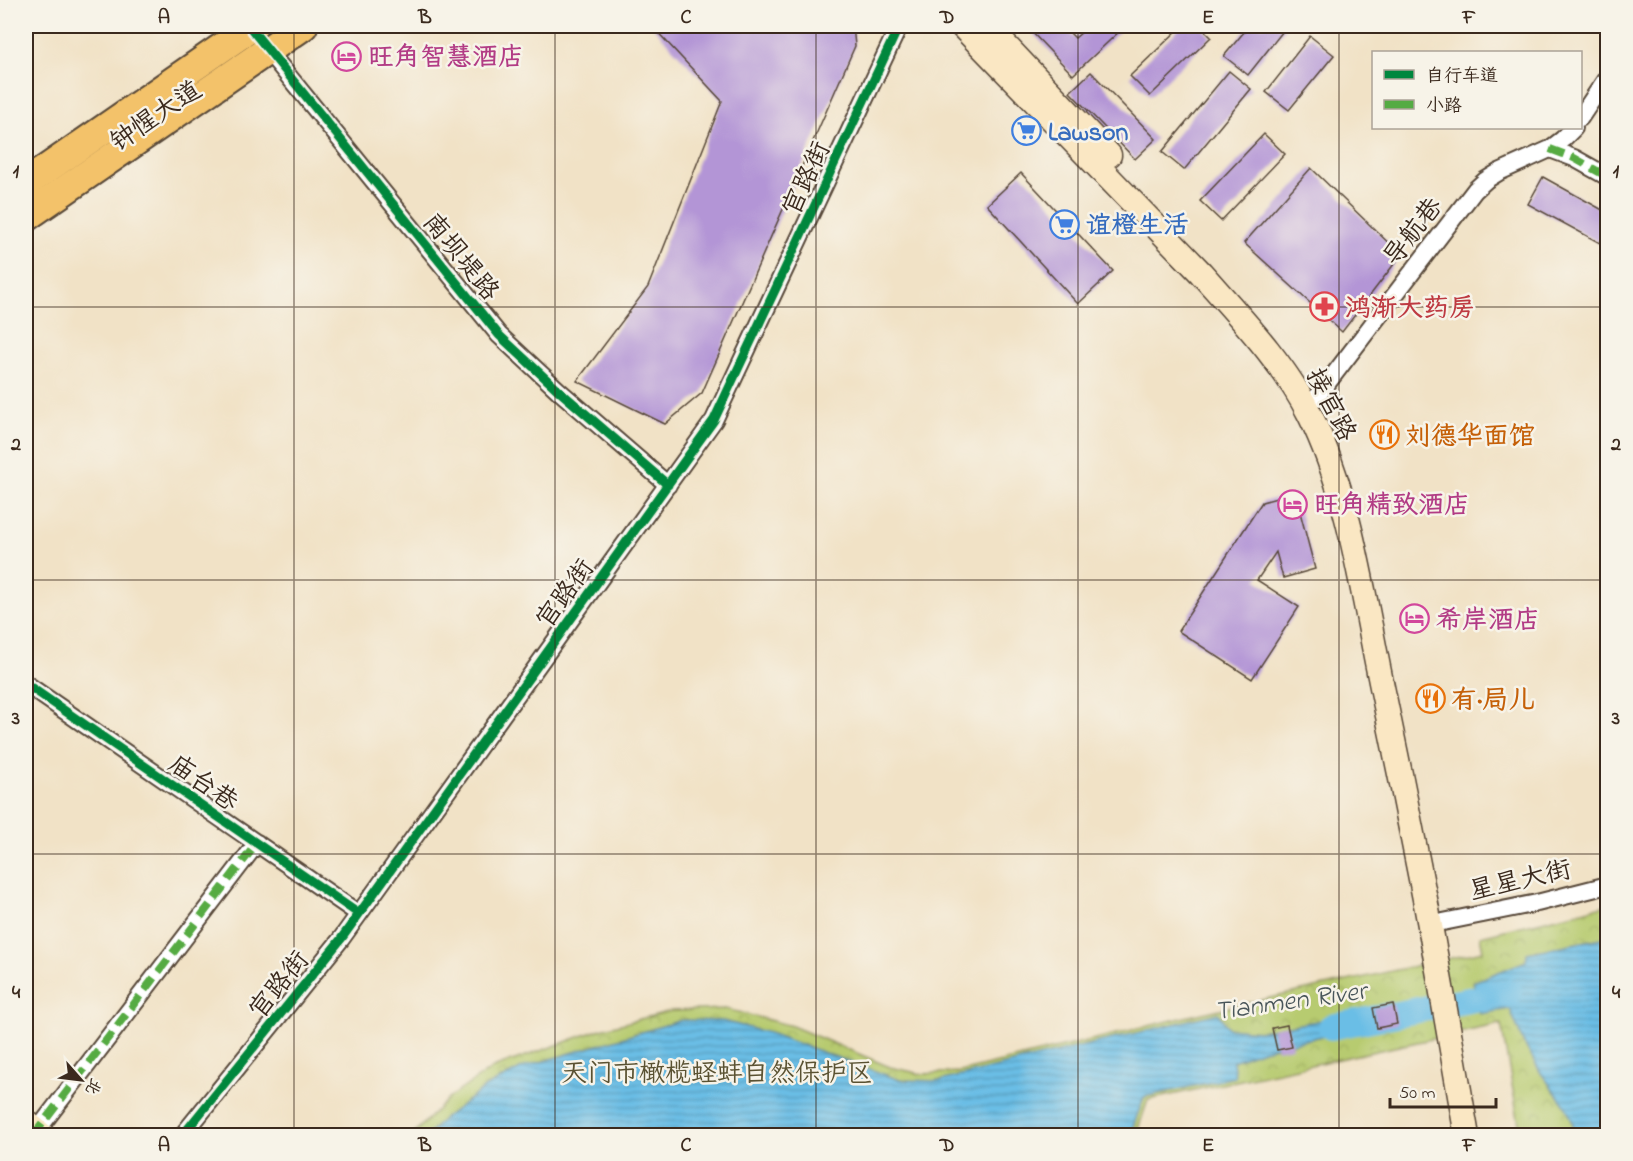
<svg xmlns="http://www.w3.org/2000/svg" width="1633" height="1161" viewBox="0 0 1633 1161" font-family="'Indie Flower','LXGW WenKai TC',sans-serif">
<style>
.park{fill:url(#park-crowns);stroke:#797a46;stroke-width:1.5}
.water{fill:url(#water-rules);stroke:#527482;stroke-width:1.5}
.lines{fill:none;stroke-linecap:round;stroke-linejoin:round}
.river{stroke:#6abee6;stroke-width:26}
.building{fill:#b395d6}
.minor-casing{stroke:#564637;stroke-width:20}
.secondary-casing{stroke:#564637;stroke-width:27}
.trunk-casing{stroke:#564637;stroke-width:32}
.minor{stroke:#fff;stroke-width:16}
.secondary{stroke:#fae7c3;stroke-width:24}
.trunk{stroke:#f3c26a;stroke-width:28}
.quiet{stroke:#55ab43;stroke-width:8;stroke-dasharray:15 8;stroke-linecap:butt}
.cycleway-casing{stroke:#f7f3e8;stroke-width:13}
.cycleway{stroke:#00873e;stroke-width:9}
.grid{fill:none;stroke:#3b2a1e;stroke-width:1.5;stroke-opacity:0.55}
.labels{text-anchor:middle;stroke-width:5;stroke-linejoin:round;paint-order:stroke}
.hotel-label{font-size:26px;font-weight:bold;fill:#b23c85;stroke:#f7f3e8;text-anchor:start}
.street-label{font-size:26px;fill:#3b2a1e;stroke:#f7f3e8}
.shop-label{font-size:26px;font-weight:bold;fill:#366cbe;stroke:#f7f3e8;text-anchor:start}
.health-label{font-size:26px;font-weight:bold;fill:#be3a42;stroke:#f7f3e8;text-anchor:start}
.food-label{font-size:26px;font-weight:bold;fill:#c56008;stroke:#f7f3e8;text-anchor:start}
.park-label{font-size:26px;fill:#5a5232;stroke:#f7f3e8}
.water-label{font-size:27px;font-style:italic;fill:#49565a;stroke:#f7f3e8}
.neatline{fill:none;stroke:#3b2a1e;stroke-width:2}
.grid-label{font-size:20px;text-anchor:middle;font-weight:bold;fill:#3b2a1e}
</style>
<defs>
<pattern id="park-crowns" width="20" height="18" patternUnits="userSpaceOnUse" patternTransform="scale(1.5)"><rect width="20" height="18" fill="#b7cb6f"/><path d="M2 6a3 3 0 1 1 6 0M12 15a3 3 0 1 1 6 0" fill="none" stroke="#9eae60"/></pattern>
<pattern id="water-rules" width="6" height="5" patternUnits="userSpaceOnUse" patternTransform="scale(1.5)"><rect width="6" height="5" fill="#6abee6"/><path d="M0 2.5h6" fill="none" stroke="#589bba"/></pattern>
</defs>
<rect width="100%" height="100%" fill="#f7f3e8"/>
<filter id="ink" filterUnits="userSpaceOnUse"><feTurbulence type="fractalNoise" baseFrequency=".0167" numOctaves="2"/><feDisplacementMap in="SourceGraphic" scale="12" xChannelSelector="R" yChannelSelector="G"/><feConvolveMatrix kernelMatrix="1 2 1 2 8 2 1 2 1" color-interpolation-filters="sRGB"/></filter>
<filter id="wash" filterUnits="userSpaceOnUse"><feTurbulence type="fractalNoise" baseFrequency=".008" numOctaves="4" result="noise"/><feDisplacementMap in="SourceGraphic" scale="24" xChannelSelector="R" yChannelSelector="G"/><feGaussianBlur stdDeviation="1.35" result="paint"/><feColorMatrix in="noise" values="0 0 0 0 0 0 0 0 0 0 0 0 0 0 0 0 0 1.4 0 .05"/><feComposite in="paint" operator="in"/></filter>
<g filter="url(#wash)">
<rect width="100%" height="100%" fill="#f1e2c6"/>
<path class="park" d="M1607,905V1135H1521L1501,1024L1148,1100L1136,1135L411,1136L450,1097L493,1068L601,1029L671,1011L726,1009L792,1026L890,1067L922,1074L960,1072L1189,1016L1483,951L1480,936Z"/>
<path class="water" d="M1607,937V1135H1576L1571,1118L1564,1104L1541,1073L1523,1042L1510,1009L1480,1014L1473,982L1526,961L1527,953Z
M1218,1013L1228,1028L1260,1031L1362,1013L1365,1026L1263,1050L1233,1061L1235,1077L1144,1097L1130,1135L427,1136L443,1119L486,1087L524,1067L682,1020L723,1021L769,1033L900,1080L940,1081Z"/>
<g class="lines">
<path class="river" d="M1331,1027L1510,992"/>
</g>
<g id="blocks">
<path class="building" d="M652,26H853L855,46L702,393L665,424L577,381L648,287L722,101Z
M1026,26H1063L1075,38L1089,26H1125L1073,75Z
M1182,26H1200L1211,37L1150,96L1130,76Z
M1249,26H1287L1248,75L1224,56Z
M1310,36L1334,55L1289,110L1266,92Z
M1229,71L1251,89L1184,170L1162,152Z
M1091,72L1156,139L1135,159L1070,92Z
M1608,130V145L1601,140Z
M1264,134L1285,154L1221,221L1200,201Z
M1311,168L1401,255L1342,332L1244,243Z
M1021,173L1113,271L1078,304L987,205Z
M1543,177L1608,213V230L1600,243L1528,204Z
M1295,493L1315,569L1283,578L1276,552L1257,580L1299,607L1252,679L1178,631L1262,502Z
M1393,1004L1397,1024L1377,1028L1373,1008Z
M1287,1025L1292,1047L1277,1050L1272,1028Z"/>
</g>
</g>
<g filter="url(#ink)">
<use href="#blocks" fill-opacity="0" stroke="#564637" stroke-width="1.5"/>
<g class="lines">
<defs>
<path id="minor" d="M264,46L499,335L558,390L668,485
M1580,118L1608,76
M1550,149L1574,158L1608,177
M1316,398L1475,190L1486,180L1499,172L1550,149L1563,139L1574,128
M26,684L359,914
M1443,922L1537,903L1608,885
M33,1136L257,843
M182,1136L341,939L714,420L899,26"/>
<path id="secondary" d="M962,26L1201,273C1239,316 1285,364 1310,415C1350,495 1363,595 1381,682C1396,754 1411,827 1425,899C1440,978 1453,1057 1467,1136
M987,26L1109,155
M26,1122L43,1136"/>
<path id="trunk" d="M26,183L253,26
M26,217L303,26"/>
</defs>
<use href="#minor" class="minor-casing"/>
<use href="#secondary" class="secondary-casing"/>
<use href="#trunk" class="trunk-casing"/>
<use href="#minor" class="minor"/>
<use href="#secondary" class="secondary"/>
<use href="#trunk" class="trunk"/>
<path class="quiet" d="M1550,149L1574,158L1608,177
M33,1136L257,843"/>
<defs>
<path id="cycleway" d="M249,26L499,335L558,390L668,485
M26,684L359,914
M182,1136L341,939L714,420L899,26"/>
</defs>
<use href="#cycleway" class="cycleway-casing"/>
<use href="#cycleway" class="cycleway"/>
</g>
</g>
<path class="grid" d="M294,26V1136M555,26V1136M816,26V1136M1078,26V1136M1339,26V1136M26,307H1608M26,580H1608M26,854H1608"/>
<defs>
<symbol id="hotel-ring" viewBox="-11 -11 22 22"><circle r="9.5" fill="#f7f3e8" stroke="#d1479c" stroke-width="1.5"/><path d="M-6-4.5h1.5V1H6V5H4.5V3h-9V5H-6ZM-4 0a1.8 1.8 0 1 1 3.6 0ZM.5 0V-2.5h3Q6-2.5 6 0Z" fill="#d1479c"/></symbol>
<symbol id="supermarket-ring" viewBox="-11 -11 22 22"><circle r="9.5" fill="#f7f3e8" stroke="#3f7fe0" stroke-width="1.5"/><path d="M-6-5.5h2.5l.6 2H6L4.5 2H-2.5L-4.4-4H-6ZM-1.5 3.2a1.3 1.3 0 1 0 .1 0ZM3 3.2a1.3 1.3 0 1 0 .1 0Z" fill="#3f7fe0"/></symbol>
<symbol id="pharmacy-ring" viewBox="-11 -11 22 22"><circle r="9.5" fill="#f7f3e8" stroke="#e0444e" stroke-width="1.5"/><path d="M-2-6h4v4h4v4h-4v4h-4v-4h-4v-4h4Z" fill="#e0444e"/></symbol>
<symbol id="restaurant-ring" viewBox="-11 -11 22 22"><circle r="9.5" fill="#f7f3e8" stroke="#e8710a" stroke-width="1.5"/><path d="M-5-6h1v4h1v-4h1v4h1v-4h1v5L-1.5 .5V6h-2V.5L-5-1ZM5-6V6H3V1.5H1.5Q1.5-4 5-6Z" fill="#e8710a"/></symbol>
</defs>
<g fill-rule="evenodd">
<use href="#hotel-ring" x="330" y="40" width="33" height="33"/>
<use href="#supermarket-ring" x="1010" y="114" width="33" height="33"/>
<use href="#supermarket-ring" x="1048" y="208" width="33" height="33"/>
<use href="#pharmacy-ring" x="1308" y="290" width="33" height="33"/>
<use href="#restaurant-ring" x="1368" y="418" width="33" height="33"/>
<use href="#hotel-ring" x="1276" y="488" width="33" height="33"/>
<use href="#hotel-ring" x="1398" y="602" width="33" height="33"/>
<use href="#restaurant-ring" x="1414" y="682" width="33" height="33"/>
</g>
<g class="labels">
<g class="hotel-label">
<text x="368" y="65">旺角智慧酒店</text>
<text x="1314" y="513">旺角精致酒店</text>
<text x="1436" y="628">希岸酒店</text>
</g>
<g class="street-label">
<text transform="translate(155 115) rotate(-34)" y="9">钟惺大道</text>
<text transform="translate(805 178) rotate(-65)" y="9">官路街</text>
<text transform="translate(1412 231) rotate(-52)" y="9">导航巷</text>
<text transform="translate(462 256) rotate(51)" y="9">南坝堤路</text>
<text transform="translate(1332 404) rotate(63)" y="9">接官路</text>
<text transform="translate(564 593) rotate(-54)" y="9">官路街</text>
<text transform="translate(204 782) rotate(35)" y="9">庙台巷</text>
<text transform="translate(1520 879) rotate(-13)" y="9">星星大街</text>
<text transform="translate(278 984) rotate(-51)" y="9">官路街</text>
</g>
<g class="shop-label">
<text x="1048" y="140">Lawson</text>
<text x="1085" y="233">谊橙生活</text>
</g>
<g class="health-label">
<text x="1345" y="316">鸿渐大药房</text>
</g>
<g class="food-label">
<text x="1405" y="444">刘德华面馆</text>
<text x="1451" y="708">有·局儿</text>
</g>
<g class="park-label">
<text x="717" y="1081">天门市橄榄蛏蚌自然保护区</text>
</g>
<g class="water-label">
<text transform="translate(1290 1000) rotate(-8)" y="9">Tianmen River</text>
</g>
</g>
<rect width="1633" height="1161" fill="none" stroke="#f7f3e8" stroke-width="66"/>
<rect x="1372" y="51" width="210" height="78" fill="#f7f3e8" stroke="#aca397" stroke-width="1.5"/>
<rect x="1384" y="70" width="30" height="9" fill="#00873e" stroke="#aca397" stroke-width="1.5"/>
<text x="1426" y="81" font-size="18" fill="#3b2a1e">自行车道</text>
<rect x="1384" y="100" width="30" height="9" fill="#55ab43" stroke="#aca397" stroke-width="1.5"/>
<text x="1426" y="111" font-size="18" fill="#3b2a1e">小路</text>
<g transform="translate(81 1080) rotate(118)" stroke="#f7f3e8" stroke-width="4.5" paint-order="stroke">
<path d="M0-4.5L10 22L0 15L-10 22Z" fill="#3b2a1e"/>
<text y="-9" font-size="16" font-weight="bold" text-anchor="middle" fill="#3b2a1e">北</text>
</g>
<path d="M1390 1098v9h106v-9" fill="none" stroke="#3b2a1e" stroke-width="3"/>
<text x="1399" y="1098" font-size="18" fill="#3b2a1e" stroke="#f7f3e8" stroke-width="4.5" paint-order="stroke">50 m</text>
<rect x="33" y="33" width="1567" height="1095" class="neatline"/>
<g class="grid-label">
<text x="164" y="23">A</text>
<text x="425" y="23">B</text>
<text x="686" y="23">C</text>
<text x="947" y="23">D</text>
<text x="1208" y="23">E</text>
<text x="1469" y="23">F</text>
<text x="16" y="177">1</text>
<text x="1616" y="177">1</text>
<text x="16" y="450">2</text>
<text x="1616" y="450">2</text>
<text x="16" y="724">3</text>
<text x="1616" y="724">3</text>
<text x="16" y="998">4</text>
<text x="1616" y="998">4</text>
<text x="164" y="1151">A</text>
<text x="425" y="1151">B</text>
<text x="686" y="1151">C</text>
<text x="947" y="1151">D</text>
<text x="1208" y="1151">E</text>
<text x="1469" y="1151">F</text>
</g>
</svg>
